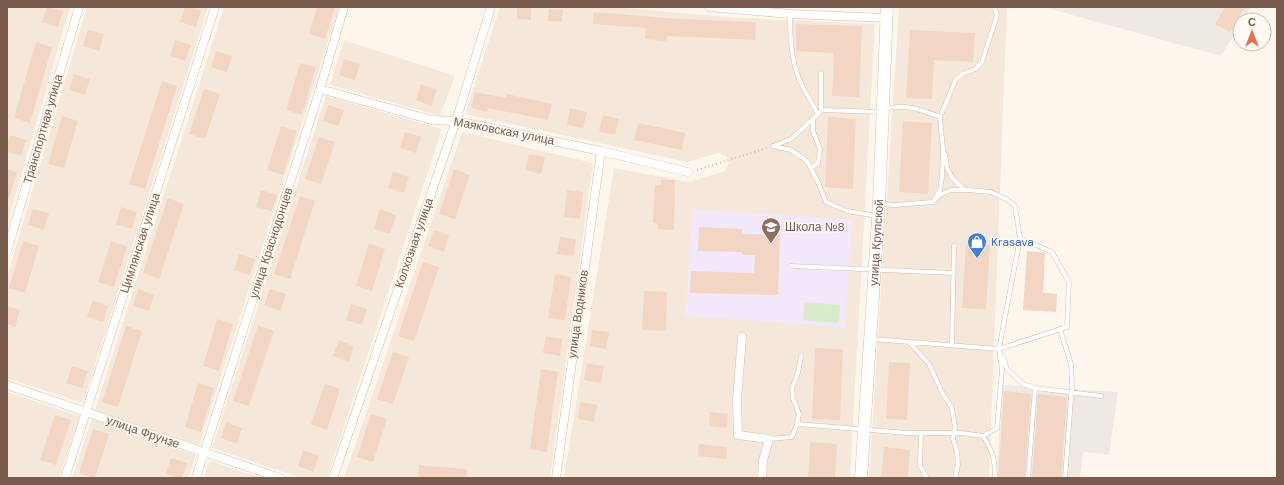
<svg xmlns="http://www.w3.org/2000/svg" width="1284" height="485" viewBox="0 0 1284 485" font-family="'DM Sans',sans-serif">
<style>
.residential{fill:#f5e8da}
.industrial{fill:#efe9e4}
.education{fill:#f3e8fa}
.green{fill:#d8ecc9}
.building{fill:#f3d5c3}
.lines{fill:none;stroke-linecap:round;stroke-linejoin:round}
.lane-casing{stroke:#d1beb0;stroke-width:5}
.street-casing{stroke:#d1beb0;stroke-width:9}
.secondary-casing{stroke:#d6c0b0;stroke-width:13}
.path{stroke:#d9b8a5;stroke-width:2;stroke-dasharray:1 3;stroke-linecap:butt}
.lane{stroke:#fff;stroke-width:4}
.street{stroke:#fff;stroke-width:8}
.secondary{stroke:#fff;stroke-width:12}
.labels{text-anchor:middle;stroke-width:3;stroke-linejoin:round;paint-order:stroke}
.street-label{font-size:12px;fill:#7a5c4d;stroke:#fffaf3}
.education-label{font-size:12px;fill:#785e54;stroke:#fffaf3;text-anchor:start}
.shop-label{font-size:12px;fill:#366cbe;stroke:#fffaf3;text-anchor:start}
</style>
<rect width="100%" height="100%" fill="#fdf6ec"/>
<path class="residential" d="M7,7H70L7,224Z
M87,7H208L83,403L7,378V277Z
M224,7H339L199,445L95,410Z
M500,7H613L739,18L875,24L850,478H564L614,168L689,182L725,171L730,159L719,153L687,162L465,114Z
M899,7H1007L989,478H869Z
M344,40L455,76L440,116L330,85Z
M326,96L442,129L327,478H301L212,448Z
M462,132L593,163L550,478H344Z
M7,392L80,416L59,478H7Z
M92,419L196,455L188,478H72Z
M210,461L262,478H204Z"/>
<path class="industrial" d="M1043,7H1251L1243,20H1240V25L1221,56Z
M1003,385L1118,392L1109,455L1083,452L1080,478H996Z"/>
<path class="education" d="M693,209L852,220L845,327L685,316Z"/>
<path class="green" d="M805,302L840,305L839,323L803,320Z"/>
<path class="building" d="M47,7L63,11L58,27L42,22Z
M185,7H190L201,11L196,27L180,22Z
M317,7H335L325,39L309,34Z
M517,7L531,8V20L517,19Z
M1225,7H1245L1230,32L1215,24Z
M549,9L563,10L562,22L548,21Z
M594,12L679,19L756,22L755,40L667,36L666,41L645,39L646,28L593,24Z
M796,24L862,26L859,97L832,96L834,53L796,51Z
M88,30L104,34L99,51L83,46Z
M910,30L975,33L973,62L934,60L932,99L906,98Z
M175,40L191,45L185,61L170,56Z
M36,42L52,47L30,123L14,118Z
M216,51L232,56L227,72L211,67Z
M344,59L360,64L355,80L339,75Z
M300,63L316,67L302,115L286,110Z
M74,74L90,79L85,95L69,90Z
M162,81L177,86L145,189L129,184Z
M421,84L437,90L431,106L416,100Z
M204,89L220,94L205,139L189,134Z
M475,92L506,98L507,94L552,104L548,120L488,108L487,112L471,108Z
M328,105L344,110L338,126L323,121Z
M570,108L587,112L583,128L567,125Z
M603,115L619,119L615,135L599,132Z
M62,116L78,121L64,168L48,164Z
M828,117L856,119L853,189L825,187Z
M903,121L932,123L928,194L899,192Z
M638,123L685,133L682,150L634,140Z
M281,126L297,131L283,175L267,170Z
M405,132L421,137L416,153L400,148Z
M10,135L26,140L21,156L7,152V146Z
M319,137L335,142L321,184L305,179Z
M529,154L545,157L541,174L525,170Z
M7,169L17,172L9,198L7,197Z
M454,169L470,175L455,219L439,214Z
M393,171L409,177L404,193L388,188Z
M661,180H675L674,230L658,229V224L653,223L655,185H661Z
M261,190L277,195L272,211L256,207Z
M567,190L583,192L580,219L564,217Z
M300,196L315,201L290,279L274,274Z
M168,198L184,204L159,279L143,273Z
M121,207L137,212L132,229L116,224Z
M33,209L49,213L44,230L28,225Z
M380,209L396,215L390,234L374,229Z
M699,227L742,229V234L780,235L778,295L690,293L691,271L754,273L755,255H742V252L698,251Z
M434,230L449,235L444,252L428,246Z
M560,237L576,239L574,256L557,254Z
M23,241L39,246L25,293L9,288Z
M111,241L127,247L114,287L98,282Z
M369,243L385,249L372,291L356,286Z
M966,244L990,245L986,309L962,308Z
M1027,251L1045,253L1043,293L1057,294L1056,312L1023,310Z
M239,254L255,259L250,275L234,270Z
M423,262L439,267L414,341L398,336Z
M555,274L571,277L565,320L548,318Z
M138,289L154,295L149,311L133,306Z
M270,289L286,294L280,311L264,305Z
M644,291L667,292L666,331L642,330Z
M93,300L108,306L103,322L87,317Z
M351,304L367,309L362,325L346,320Z
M7,306L20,310L15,327L7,324Z
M217,319L233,324L219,371L203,366Z
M258,325L274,331L249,406L233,401Z
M126,326L142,331L118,407L102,402Z
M592,330L609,332L606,349L590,346Z
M546,336L562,339L560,356L543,353Z
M339,340L354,346L349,362L333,356Z
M815,348L843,349L840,420L812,419Z
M393,352L409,357L393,404L377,399Z
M889,362L910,363L907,420L886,419Z
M587,363L604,366L601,383L584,380Z
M72,366L88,371L82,388L66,383Z
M541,369L558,372L547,452L530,449Z
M198,383L214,388L201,432L185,427Z
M325,384L340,389L327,430L311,424Z
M1004,391L1031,394L1025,478H998Z
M1038,394L1067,397L1061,478H1032Z
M580,402L597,405L594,422L578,419Z
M710,412L728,414L727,428L709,426Z
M371,414L387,419L373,462L357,457Z
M55,415L71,420L56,465L40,460Z
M226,422L242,428L237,444L221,438Z
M93,429L109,434L95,478L79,473Z
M810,442L837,444L835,478H808Z
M699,444L727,447L726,459L698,456Z
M884,447L910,450L908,478H881Z
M303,450L319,456L313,472L298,466Z
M171,458L187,463L182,478H178L166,474Z
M419,465L467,469L466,478H418Z"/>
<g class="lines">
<defs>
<path id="lane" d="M790,14C790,37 791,60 800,81C805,92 812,103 818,114
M821,73V110L880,112
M884,108C891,108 899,106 906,107C917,108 929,113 940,117L943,149L942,177L940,190L935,198
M940,117L956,79L963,74L975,69L982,62L997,15L994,7
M773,146L791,150L807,161L818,182L826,202L847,211L877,216
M773,146L791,139L813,119
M945,154L947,168L953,179L965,190
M811,168L818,163L820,149L813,131V119L820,112
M881,204L895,205L933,202L938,196L951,190H968L991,192L1006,199L1015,206L1020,238
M791,266L954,273
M1060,329L1071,364L1072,385L1065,478
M909,342L929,364L942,392L952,408L955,427L953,439L957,452L958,465L955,478
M952,345L954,246
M1002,355L1007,369L1023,384L1035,388L1101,396
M797,424L907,433H961L983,436L997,428L1002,370L999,349L1020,238L1052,252L1069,282L1067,327L999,349L872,339
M921,433L920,466L927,478
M983,436C993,451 995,460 995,478
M769,439L792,437L797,424L799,414L793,398L792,388L798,373L801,356
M1028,478L1035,388"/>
<path id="street" d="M709,7L790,14L887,18
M320,89L432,120L456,121L601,151L688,172
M7,251L79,7
M742,337L737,399L738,435L769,439L763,460L762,478
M7,385L280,478
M65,478L215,7
M196,478L320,89L344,7
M333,478L456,121L491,7
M556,478L601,151"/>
<g id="secondary">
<path id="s1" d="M861,478L879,204L887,7"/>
</g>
</defs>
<use href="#lane" class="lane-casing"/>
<use href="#street" class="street-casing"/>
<use href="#secondary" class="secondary-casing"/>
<path class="path" d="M697,170L767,148"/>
<use href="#lane" class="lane"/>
<use href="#street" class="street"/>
<use href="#secondary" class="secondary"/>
</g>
<defs>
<symbol id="school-pin" viewBox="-11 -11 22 30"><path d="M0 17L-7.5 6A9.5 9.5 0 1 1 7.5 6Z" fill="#8d6e63" stroke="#fffaf3"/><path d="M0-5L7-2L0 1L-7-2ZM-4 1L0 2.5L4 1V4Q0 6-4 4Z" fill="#fff"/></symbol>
<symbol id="shop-pin" viewBox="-11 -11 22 30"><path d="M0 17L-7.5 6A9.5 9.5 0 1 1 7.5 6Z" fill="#3f7fe0" stroke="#fffaf3"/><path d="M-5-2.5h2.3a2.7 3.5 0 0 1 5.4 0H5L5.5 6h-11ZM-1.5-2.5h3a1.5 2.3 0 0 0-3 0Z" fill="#fff"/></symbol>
</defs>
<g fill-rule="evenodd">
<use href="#school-pin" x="760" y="216" width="22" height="30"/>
<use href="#shop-pin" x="966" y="231" width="22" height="30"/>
</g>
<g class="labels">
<g class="street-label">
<text transform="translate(43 129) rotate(-74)" y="4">Транспортная улица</text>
<text transform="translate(504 131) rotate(11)" y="4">Маяковская улица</text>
<text transform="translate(140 243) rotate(-72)" y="4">Цимлянская улица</text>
<text transform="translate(271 243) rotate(-72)" y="4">улица Краснодонцев</text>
<text transform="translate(414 243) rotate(-71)" y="4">Колхозная улица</text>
<text dy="4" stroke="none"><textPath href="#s1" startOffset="236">улица Крупской</textPath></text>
<text transform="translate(578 314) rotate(-82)" y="4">улица Водников</text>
<text transform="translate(143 432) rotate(19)" y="4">улица Фрунзе</text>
</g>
<g class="education-label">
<text x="785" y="231">Школа №8</text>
</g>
<g class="shop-label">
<text x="991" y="246">Krasava</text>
</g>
</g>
<rect width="1284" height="485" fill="none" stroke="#7a5c4d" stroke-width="16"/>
<g transform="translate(1252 32)"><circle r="19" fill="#fffaf3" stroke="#cabbb1"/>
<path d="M0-3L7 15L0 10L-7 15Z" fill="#e76f51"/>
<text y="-6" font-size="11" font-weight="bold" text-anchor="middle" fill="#7a5c4d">С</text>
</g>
</svg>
